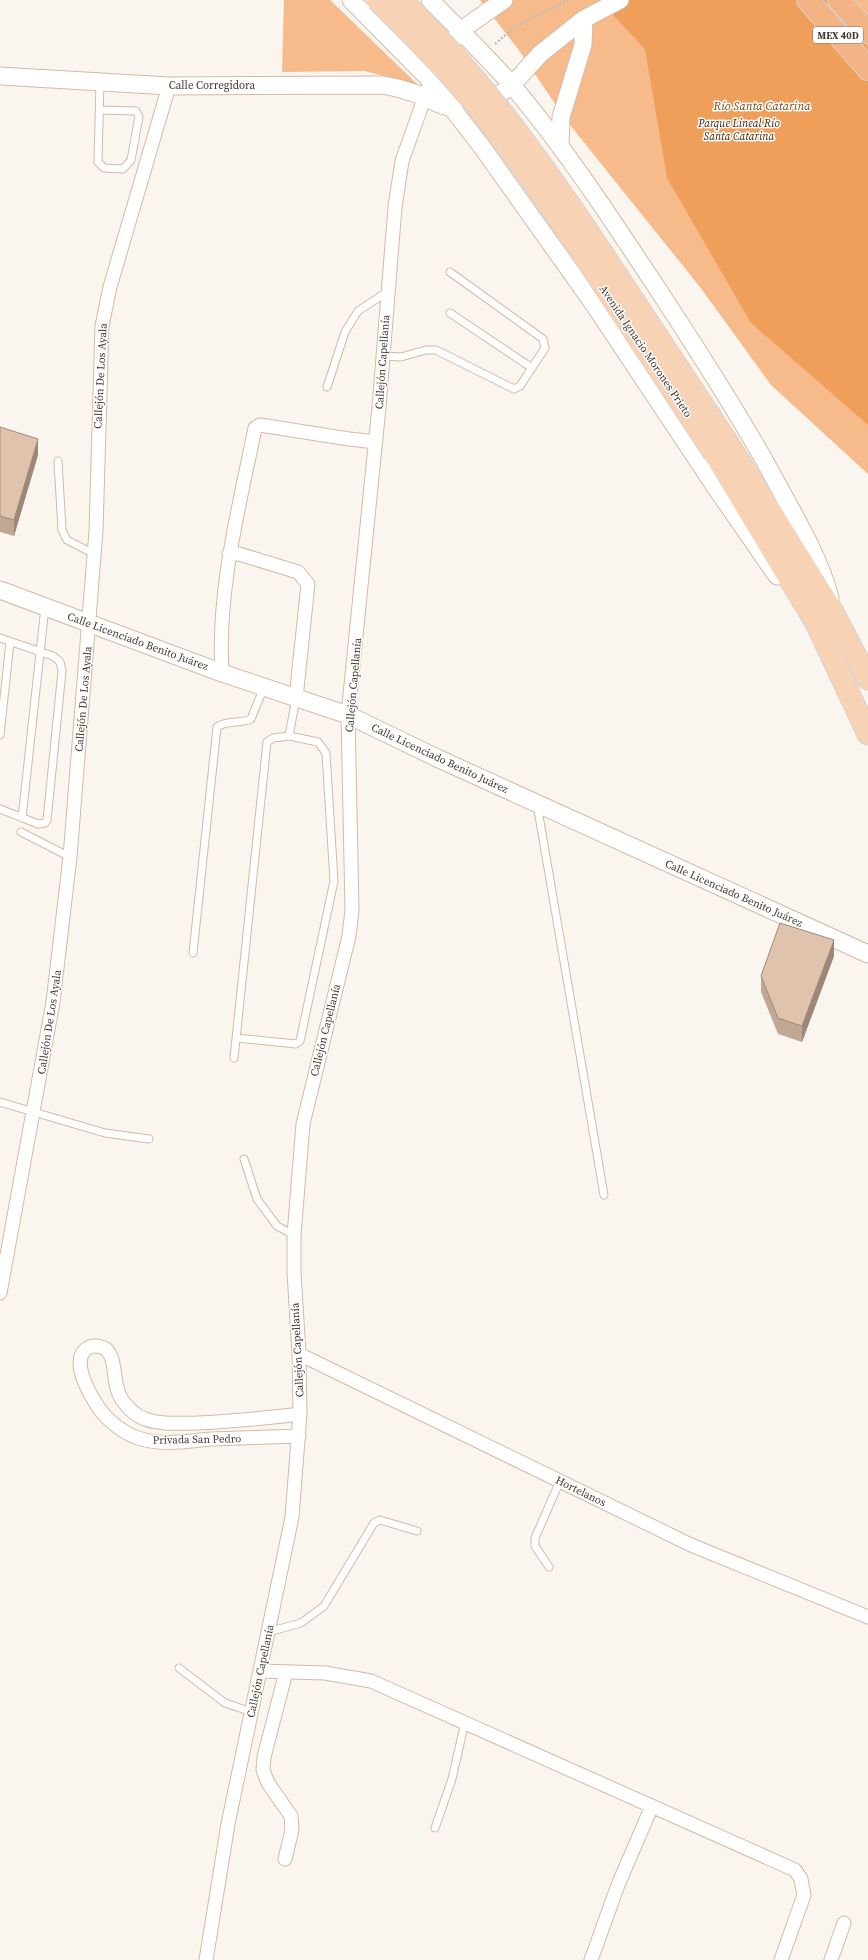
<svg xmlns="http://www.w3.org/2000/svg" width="868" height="1960" viewBox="0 0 868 1960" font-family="'Source Serif 4',serif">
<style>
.green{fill:#f6ba8b}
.water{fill:#f09f5b}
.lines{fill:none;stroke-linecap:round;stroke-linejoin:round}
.service-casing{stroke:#d6b9a3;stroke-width:9}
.minor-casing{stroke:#d6b9a3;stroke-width:15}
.tertiary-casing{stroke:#d6b9a3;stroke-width:19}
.primary-casing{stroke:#d6d3d1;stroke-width:23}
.motorway-casing{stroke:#d6d3d1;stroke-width:24}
.path{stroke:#c4bcb6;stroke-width:2.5;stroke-dasharray:2 2;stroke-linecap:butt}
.service{stroke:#fff;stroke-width:7}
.minor{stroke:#fff;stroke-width:13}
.tertiary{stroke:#fff;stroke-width:17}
.primary{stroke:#f7d2b5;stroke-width:21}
.motorway{stroke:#f2b484;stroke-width:22}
.primary-bridge-casing{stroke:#d6d3d1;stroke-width:23;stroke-linecap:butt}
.primary-bridge{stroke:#f7d2b5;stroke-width:21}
.wall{fill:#c1a894}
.shaded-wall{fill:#9d8878}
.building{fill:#e0c3ac;stroke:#9d8878}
.labels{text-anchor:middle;stroke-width:3;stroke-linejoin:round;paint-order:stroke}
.shield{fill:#fff;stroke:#7b736d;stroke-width:1}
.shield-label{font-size:10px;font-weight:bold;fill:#43372e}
.street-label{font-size:11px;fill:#43372e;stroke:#fff}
.park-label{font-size:11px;font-style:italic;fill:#402103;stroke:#fff}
.water-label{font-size:12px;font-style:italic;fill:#7b4613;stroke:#fff}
</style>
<rect width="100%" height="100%" fill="#fbf5f0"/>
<path class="green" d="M284,0H330L417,84L364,71L282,72Z
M480,0H868V474L771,385L700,287L566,120L518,49Z"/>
<path class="water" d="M599,0H846L868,48V425L751,323L667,178L645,49Z"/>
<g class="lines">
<defs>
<path id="service" d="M100,110L136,111L139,117L131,160L123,169L104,168L98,162L100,82
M450,313L532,368
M383,356L401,357L426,350H436L514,389L520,386L545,348L543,339L450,272
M327,387L345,332L358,311L387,292
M58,461L62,530L67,540L94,554
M0,638L53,656L60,662L62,671L47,820L45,823L38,824L0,809
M0,735L10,642
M537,804L604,1195
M22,818L45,607
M21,832L70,857
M193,953L217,727C227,720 240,724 251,719L264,687
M237,1038L296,1044L300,1041L334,881L326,753L318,742L289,736L296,698
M234,1058L267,742L273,738L289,736
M0,1102L105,1133L149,1139
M244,1159L257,1199L277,1226L294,1235
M549,1567L535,1546V1538L560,1481
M268,1632L301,1623L324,1606L374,1523L380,1520L417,1531
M179,1668L225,1703L252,1712
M435,1828L452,1779L465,1722"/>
<path id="minor" d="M229,554H239L298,572L308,584L296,698
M222,673C217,590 239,508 255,428L260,425L349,439L376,442
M0,1293L53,1002L70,857L96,531L102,326L110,287L169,86
M299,1354L691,1545L868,1617
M299,1436C270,1437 240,1438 211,1439C188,1441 161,1446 138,1438C121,1432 104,1418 95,1402C87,1389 72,1361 86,1349C93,1344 100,1346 106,1349C118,1361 111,1383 122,1400C128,1408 136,1416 145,1419C161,1425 180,1423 197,1423C231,1422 266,1418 300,1414
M260,1671L325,1673L371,1681L795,1870L801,1879L804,1895L781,1960
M285,1859L292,1830L291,1816L268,1783L263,1770L264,1757L286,1672
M206,1960L228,1824L292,1517L300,1414L299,1354L294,1272V1235L303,1124L349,936L352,910L348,715L379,407L395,207L402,161L428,88
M591,1960L618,1885L652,1806
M831,1960L844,1923"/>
<path id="tertiary" d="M351,0L431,81L482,147L595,306L716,488L777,576
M430,0C458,28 485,55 511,84C566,149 612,220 659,291C697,349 734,406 768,467C788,505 820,556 830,598
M454,39L467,26L504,0
M0,76L169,86L382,85C396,87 409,91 422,96C433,101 442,107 454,108
M481,105L492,100L512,85L540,54L584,19L620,0
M560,147L561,117L583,45L584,19
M0,590L222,673L348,715L437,758L868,954"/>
<path id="primary" d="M728,443L833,612L868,679
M714,453L816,623L868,734"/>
<path id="motorway" d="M808,0L868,69
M839,0L868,32"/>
</defs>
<use href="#service" class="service-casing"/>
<use href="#minor" class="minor-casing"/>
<use href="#tertiary" class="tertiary-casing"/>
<use href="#primary" class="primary-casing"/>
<use href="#motorway" class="motorway-casing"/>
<path class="path" d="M495,44L515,27L568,0"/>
<use href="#service" class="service"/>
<use href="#minor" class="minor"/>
<use href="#tertiary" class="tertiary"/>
<use href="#primary" class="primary"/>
<use href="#motorway" class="motorway"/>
<defs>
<path id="primary-bridge" d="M377,0C419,42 462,84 497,132C574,236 642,345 714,453
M401,0C483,78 549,172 611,266C650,325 689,384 728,443"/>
</defs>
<use href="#primary-bridge" class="primary-bridge-casing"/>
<use href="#primary-bridge" class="primary-bridge"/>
</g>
<path class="wall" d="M0,427L38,455L14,536L0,532Z
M834,956L802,1042L778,1034L761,992V976Z"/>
<path class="shaded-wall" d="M38,439V455L14,536V520Z
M834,940V956L802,1042V1026Z"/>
<path class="building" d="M0,427L38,439L14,520L0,516Z
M780,923L834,940L802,1026L778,1018L761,976Z"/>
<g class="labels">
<rect class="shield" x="813" y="27" width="50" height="16" rx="3"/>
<g class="shield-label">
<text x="838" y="39">MEX 40D</text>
</g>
<g class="street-label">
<text x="212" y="89">Calle Corregidora</text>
<text transform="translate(646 351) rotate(56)" y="4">Avenida Ignacio Morones Prieto</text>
<text transform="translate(382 362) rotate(-86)" y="4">Callejón Capellanía</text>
<text transform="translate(100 376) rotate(-87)" y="4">Callejón De Los Ayala</text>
<text transform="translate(138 641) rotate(20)" y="4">Calle Licenciado Benito Juárez</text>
<text transform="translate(353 685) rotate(-85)" y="4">Callejón Capellanía</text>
<text transform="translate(83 699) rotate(-85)" y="4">Callejón De Los Ayala</text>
<text transform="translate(440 758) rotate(25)" y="4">Calle Licenciado Benito Juárez</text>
<text transform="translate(734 893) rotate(24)" y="4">Calle Licenciado Benito Juárez</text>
<text transform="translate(49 1022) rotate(-81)" y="4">Callejón De Los Ayala</text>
<text transform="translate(325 1030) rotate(-76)" y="4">Callejón Capellanía</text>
<text transform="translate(297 1350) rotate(-93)" y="4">Callejón Capellanía</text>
<text transform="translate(197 1439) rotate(-1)" y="4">Privada San Pedro</text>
<text transform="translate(581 1491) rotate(26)" y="4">Hortelanos</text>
<text transform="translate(260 1671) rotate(-78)" y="4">Callejón Capellanía</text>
</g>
<g class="park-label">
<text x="739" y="127">Parque Lineal Río<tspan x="739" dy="13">Santa Catarina</tspan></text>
</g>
<g class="water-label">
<text x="762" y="110">Río Santa Catarina</text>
</g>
</g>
</svg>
